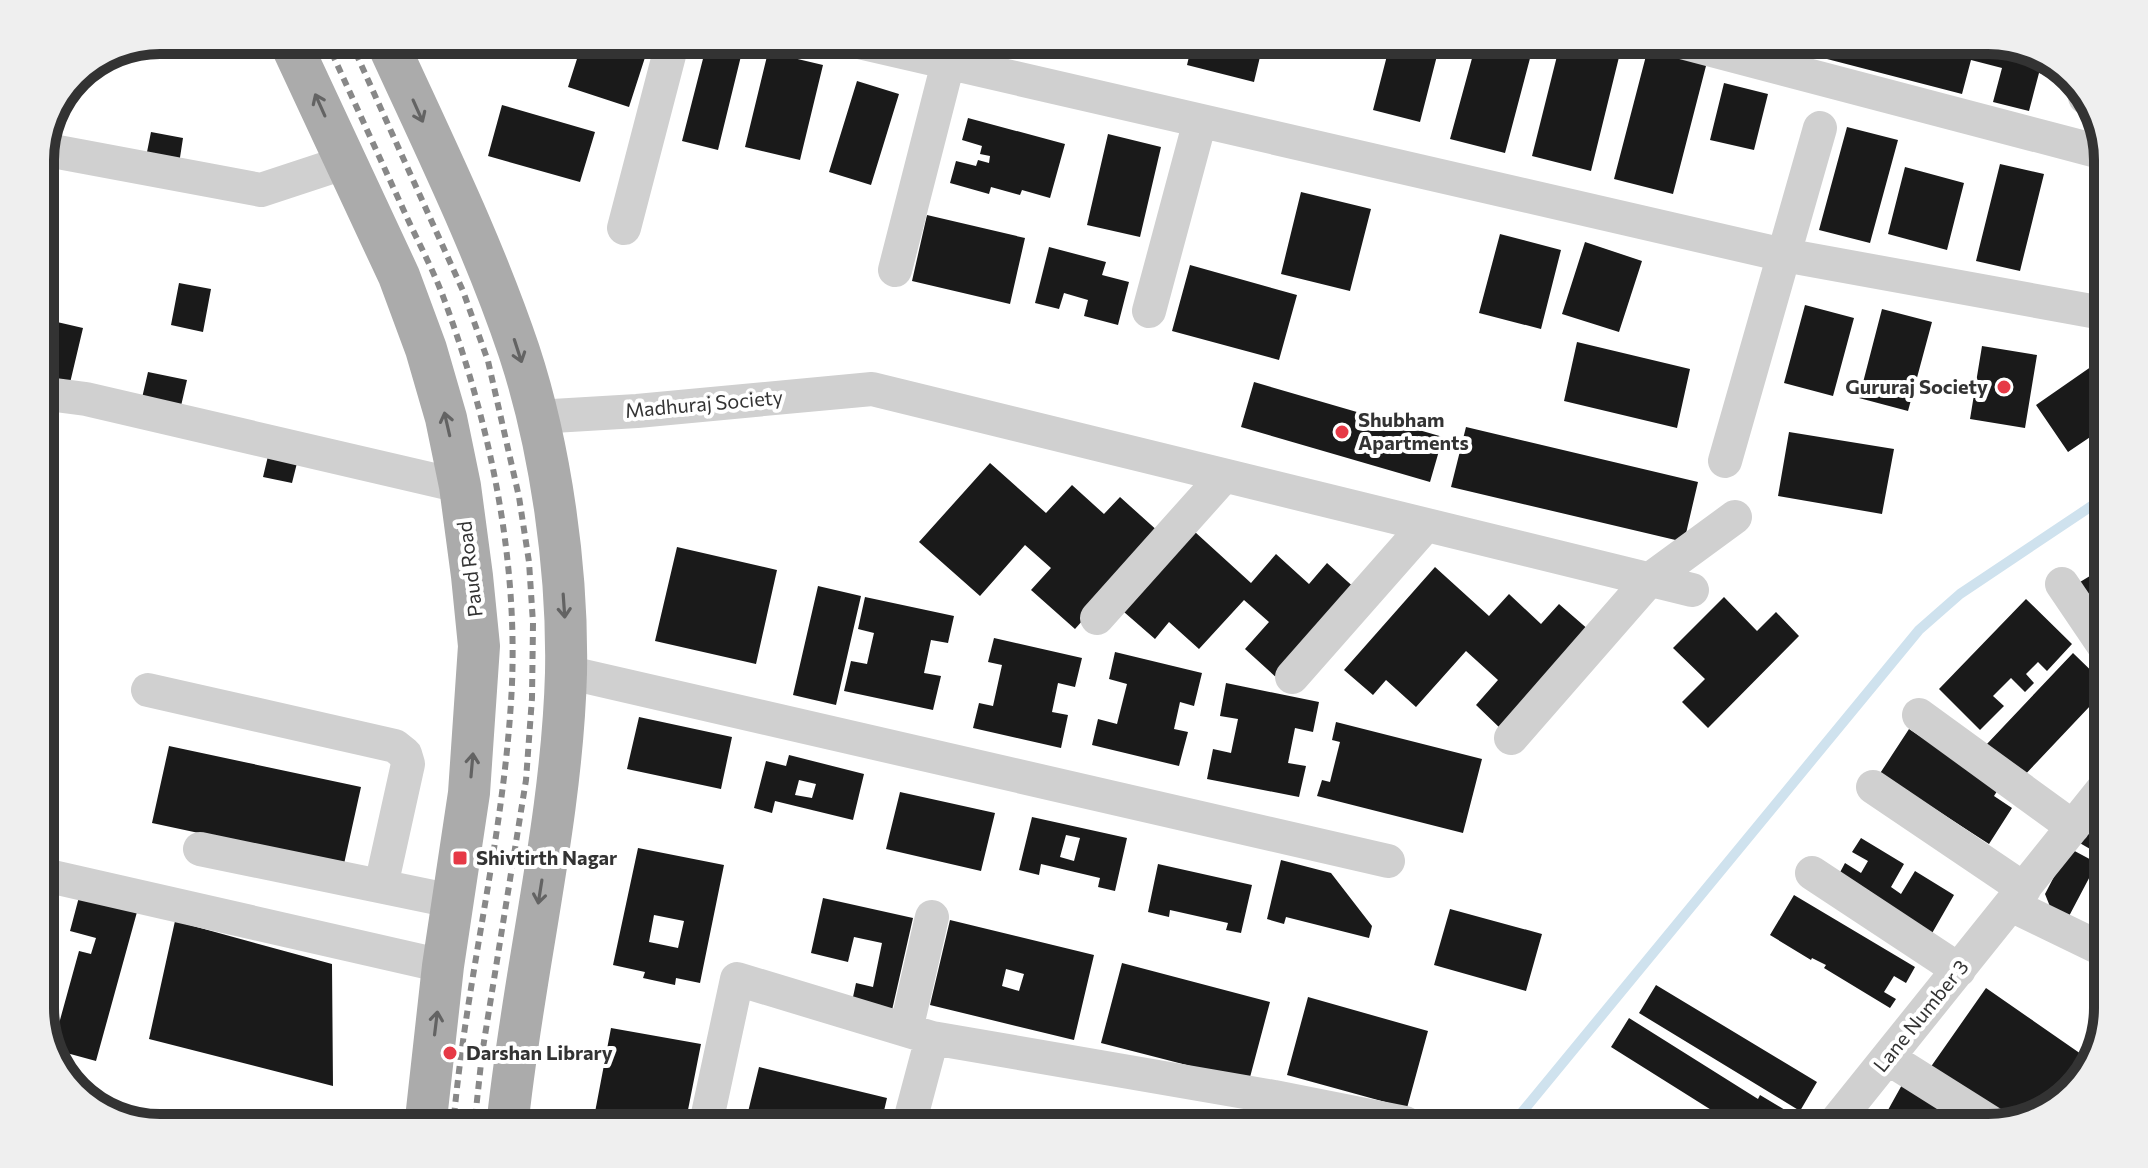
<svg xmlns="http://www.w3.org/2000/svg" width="2148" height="1168" viewBox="0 0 2148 1168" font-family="Commissioner,sans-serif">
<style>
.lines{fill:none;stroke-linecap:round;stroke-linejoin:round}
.stream{stroke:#cfe2ee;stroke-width:10}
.building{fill:#1a1a1a;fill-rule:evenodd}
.minor{stroke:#d0d0d0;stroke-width:34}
.major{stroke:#ababab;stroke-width:42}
.rail{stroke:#888;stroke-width:6;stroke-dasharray:8 6;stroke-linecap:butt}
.oneway{stroke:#636363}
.poi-dot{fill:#e63946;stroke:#fff;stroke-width:3}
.labels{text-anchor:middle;stroke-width:8;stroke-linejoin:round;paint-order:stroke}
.poi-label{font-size:20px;font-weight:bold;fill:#333;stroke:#fff;text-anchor:start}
.street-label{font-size:20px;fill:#333;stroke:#fff}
.rim{fill:none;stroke:#333;stroke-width:10}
</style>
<rect width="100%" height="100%" fill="#fff"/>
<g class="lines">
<path class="stream" d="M1509,1128L1919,630L1960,594L2108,495"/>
</g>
<path class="building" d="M583,40L650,42L629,107L568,87Z
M1193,40H1264L1254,82L1187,65Z
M1391,40H1441L1420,122L1373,110Z
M1477,40H1506L1533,47L1505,153L1450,139Z
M1561,40H1584L1621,49L1591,171L1532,156Z
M1777,40H1816L1812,56L1776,46Z
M1832,40H1988L2041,53L2070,78L2069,80L2039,73L2029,111L1993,102L2002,68L1971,60L1962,94L1827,59Z
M706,47L741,56L718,150L682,141Z
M1648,48L1707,62L1673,194L1614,179Z
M768,52L823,65L800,160L745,147Z
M857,81L899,94L871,185L829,172Z
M1724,83L1768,94L1754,150L1710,140Z
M502,105L595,132L580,182L488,156Z
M968,118L1065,144L1050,198L1022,190L1020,195L991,187L989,194L950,183L956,161L976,166L978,160L989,163L990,156L980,154L982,146L962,140Z
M1847,127L1898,140L1870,243L1819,230Z
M151,132L183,138L179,164L146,157Z
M1108,134L1161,147L1140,237L1087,225Z
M2000,164L2044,174L2020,271L1976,261Z
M1905,167L1964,183L1947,250L1888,234Z
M1301,192L1371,209L1350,291L1281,274Z
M927,215L1025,238L1010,304L912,281Z
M1500,234L1561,250L1541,329L1479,313Z
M1585,242L1642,261L1619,332L1562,314Z
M1049,247L1106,262L1102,275L1129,282L1118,325L1084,316L1088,300L1064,293L1059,309L1035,303Z
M1190,265L1297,295L1279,360L1172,331Z
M179,283L211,289L203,332L171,325Z
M1805,305L1854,318L1833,396L1784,383Z
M1882,309L1932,322L1908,411L1859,398Z
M57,322L83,328L70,383L44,377Z
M1577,342L1690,369L1677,428L1564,401Z
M1982,346L2037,355L2025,428L1970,419Z
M2108,355V425L2068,452L2036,405Z
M148,372L187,380L181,406L142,398Z
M1254,382L1443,437L1430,482L1241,427Z
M1466,427L1698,482L1684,542L1451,487Z
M1789,432L1894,449L1882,514L1778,496Z
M40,449L53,452L48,475L40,473Z
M268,456L297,463L292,483L263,477Z
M990,463L1046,513L1072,485L1104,514L1120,497L1160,533L1075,629L1031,590L1051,568L1025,545L980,596L919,542Z
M1195,532L1251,583L1276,554L1309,584L1327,563L1358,591L1279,680L1245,649L1269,622L1244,600L1199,649L1169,622L1155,639L1124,612Z
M677,547L777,570L756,664L655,641Z
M2108,565V604L2106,601L2100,605L2092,592L2088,595L2080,582Z
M1435,567L1489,616L1509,594L1541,624L1559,604L1590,631L1502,730L1476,705L1498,680L1466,651L1416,707L1386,680L1373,695L1344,670Z
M818,586L861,596L836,705L793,695Z
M865,597L954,616L948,643L931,640L924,673L941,676L933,710L844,691L851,661L867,664L874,633L858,629Z
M1724,597L1757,631L1776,612L1799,636L1708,728L1682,702L1705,679L1673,648Z
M2026,599L2072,644L2047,671L2038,662L2026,674L2034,683L2025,692L2011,678L1993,696L2004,706L1980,730L1939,689Z
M994,638L1082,658L1075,687L1058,683L1052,712L1068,715L1061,748L973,728L979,703L993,706L1002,665L988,662Z
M1115,652L1202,673L1194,706L1180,702L1174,729L1188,732L1179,766L1092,745L1098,719L1117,724L1127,684L1109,679Z
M2073,653L2108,687L2021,779L1986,745Z
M1226,683L1319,702L1313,732L1295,728L1288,763L1306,766L1299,797L1207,779L1213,749L1231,753L1238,719L1220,716Z
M639,717L732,737L721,789L627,769Z
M1336,722L1482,759L1463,833L1317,796L1322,780L1330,782L1340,742L1332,740Z
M1909,729L1999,788L1994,796L2012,808L1989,844L1924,802L1875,781Z
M169,746L361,787L344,864L152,823Z
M789,755L864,774L853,820L775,801L772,813L754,808L766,761L786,766ZM799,780L816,784L812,798L795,795Z
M900,792L995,813L981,871L886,849Z
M2096,808L2108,815V833L2097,853L2078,842Z
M1032,817L1127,838L1115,891L1098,887L1100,878L1041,864L1039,875L1019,870ZM1066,835L1080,838L1074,861L1060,857Z
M1861,838L1904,864L1891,887L1901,894L1915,871L1954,895L1931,935L1837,878L1845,863L1861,873L1868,861L1852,852Z
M638,848L724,865L700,983L676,978L675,985L643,978L645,972L613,965ZM654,915L684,921L678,948L649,942Z
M2069,848L2097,863L2068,918L2051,909L2045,894Z
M1281,860L1331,873L1372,926L1369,938L1286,917L1284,924L1267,919Z
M1158,864L1252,885L1241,933L1226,930L1228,923L1170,910L1169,917L1148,912Z
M1794,895L1915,967L1906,983L1894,976L1884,992L1896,999L1890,1008L1824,968L1826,965L1812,958L1811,960L1770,935Z
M79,897L137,912L96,1061L52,1049L79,951L91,954L96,938L70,931Z
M823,898L913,918L890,1019L850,1011L856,983L873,987L882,943L854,937L848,962L811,953Z
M40,907L56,912L41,964H40Z
M1450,909L1542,934L1526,991L1434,965Z
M950,920L1094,955L1074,1040L930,1005ZM1006,969L1024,974L1019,991L1002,986Z
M175,921L332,964L333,1086L149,1039Z
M1122,963L1270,1002L1249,1081L1101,1043Z
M1656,985L1817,1082L1800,1111L1639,1013Z
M1986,988L2094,1063L2048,1112L2008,1123L1930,1068Z
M1308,997L1428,1031L1407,1108L1287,1075Z
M1629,1018L1758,1099L1760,1095L1800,1119L1794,1128H1740L1611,1047Z
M611,1028L701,1044L686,1120L666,1116L664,1128H592Z
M759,1067L887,1098L880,1128H745L747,1118L763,1122L765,1116L748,1112Z
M1903,1083L1984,1128H1878Z
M1305,1109L1328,1128H1290Z"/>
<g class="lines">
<path class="minor" d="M850,40L1784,255L2108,314
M1674,40L2108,154
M2085,97L2086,92
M42,149L261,190L346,162
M624,228L673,40
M895,270L948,63
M1149,311L1200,121
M40,393L86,399L460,486
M536,417L637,411L872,389L1692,590
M1725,461L1820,128
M2062,584L2108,652
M1097,618L1224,476
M566,672L1388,861
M1292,677L1425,526
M148,690L395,746L405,754L408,764L381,886
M1919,715L2073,827
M1511,738L1649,580L1735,517
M1873,787L2024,889
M200,849L452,901
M1812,873L1959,970
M40,874L443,966
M2011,905L2108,952
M906,1030L932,917
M1888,1058L1996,1126
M705,1128L737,979L932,1038L1274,1097L1405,1123
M908,1128L932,1038
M1269,1128L1274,1097
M1831,1128L2108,783"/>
<path class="major" d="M289,40L399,276L426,349L446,418L460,486L472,576L479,646L469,793L443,966L425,1128
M386,40C433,143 483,244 519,351C551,448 568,571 566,673C562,823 522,977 507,1128"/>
<path class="rail" d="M326,40C352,97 378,154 404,211C417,240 433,269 444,299C491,426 520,567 511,702C502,846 465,985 453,1128
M350,40L463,291L488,361L519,497L529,562L533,623L532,698L526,780L482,1054L474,1128"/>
</g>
<defs><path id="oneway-shaft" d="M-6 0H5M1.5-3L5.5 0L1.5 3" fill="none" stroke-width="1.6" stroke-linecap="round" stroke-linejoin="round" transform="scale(2)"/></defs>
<g class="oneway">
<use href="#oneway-shaft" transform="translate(320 105) rotate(-114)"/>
<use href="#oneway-shaft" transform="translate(418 111) rotate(66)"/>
<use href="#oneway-shaft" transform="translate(518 351) rotate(72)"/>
<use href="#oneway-shaft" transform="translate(447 424) rotate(-103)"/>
<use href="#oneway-shaft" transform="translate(564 606) rotate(86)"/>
<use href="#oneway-shaft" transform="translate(472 765) rotate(-85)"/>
<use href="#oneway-shaft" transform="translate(540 892) rotate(99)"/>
<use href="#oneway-shaft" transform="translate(436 1023) rotate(-83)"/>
</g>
<g class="poi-dot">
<circle cx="2004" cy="387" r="8"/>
<circle cx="1342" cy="432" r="8"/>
<rect x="452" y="850" width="16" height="16" rx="4"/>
<circle cx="450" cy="1053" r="8"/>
</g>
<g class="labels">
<g class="poi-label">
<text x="1988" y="394" text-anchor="end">Gururaj Society</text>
<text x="1358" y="427">Shubham<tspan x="1358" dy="23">Apartments</tspan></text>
<text x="476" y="865">Shivtirth Nagar</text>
<text x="466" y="1060">Darshan Library</text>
</g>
<g class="street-label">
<text transform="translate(704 404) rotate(-5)" y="7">Madhuraj Society</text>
<text transform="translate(470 569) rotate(-97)" y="7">Paud Road</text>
<text transform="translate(1921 1016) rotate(-51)" y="7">Lane Number 3</text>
</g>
</g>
<path d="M0 0H2148V1168H0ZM160 54H1988A106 106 0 0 1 2094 160V1008A106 106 0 0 1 1988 1114H160A106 106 0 0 1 54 1008V160A106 106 0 0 1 160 54Z" fill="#efefef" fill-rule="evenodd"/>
<path class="rim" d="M160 54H1988A106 106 0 0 1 2094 160V1008A106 106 0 0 1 1988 1114H160A106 106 0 0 1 54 1008V160A106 106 0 0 1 160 54Z"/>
</svg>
